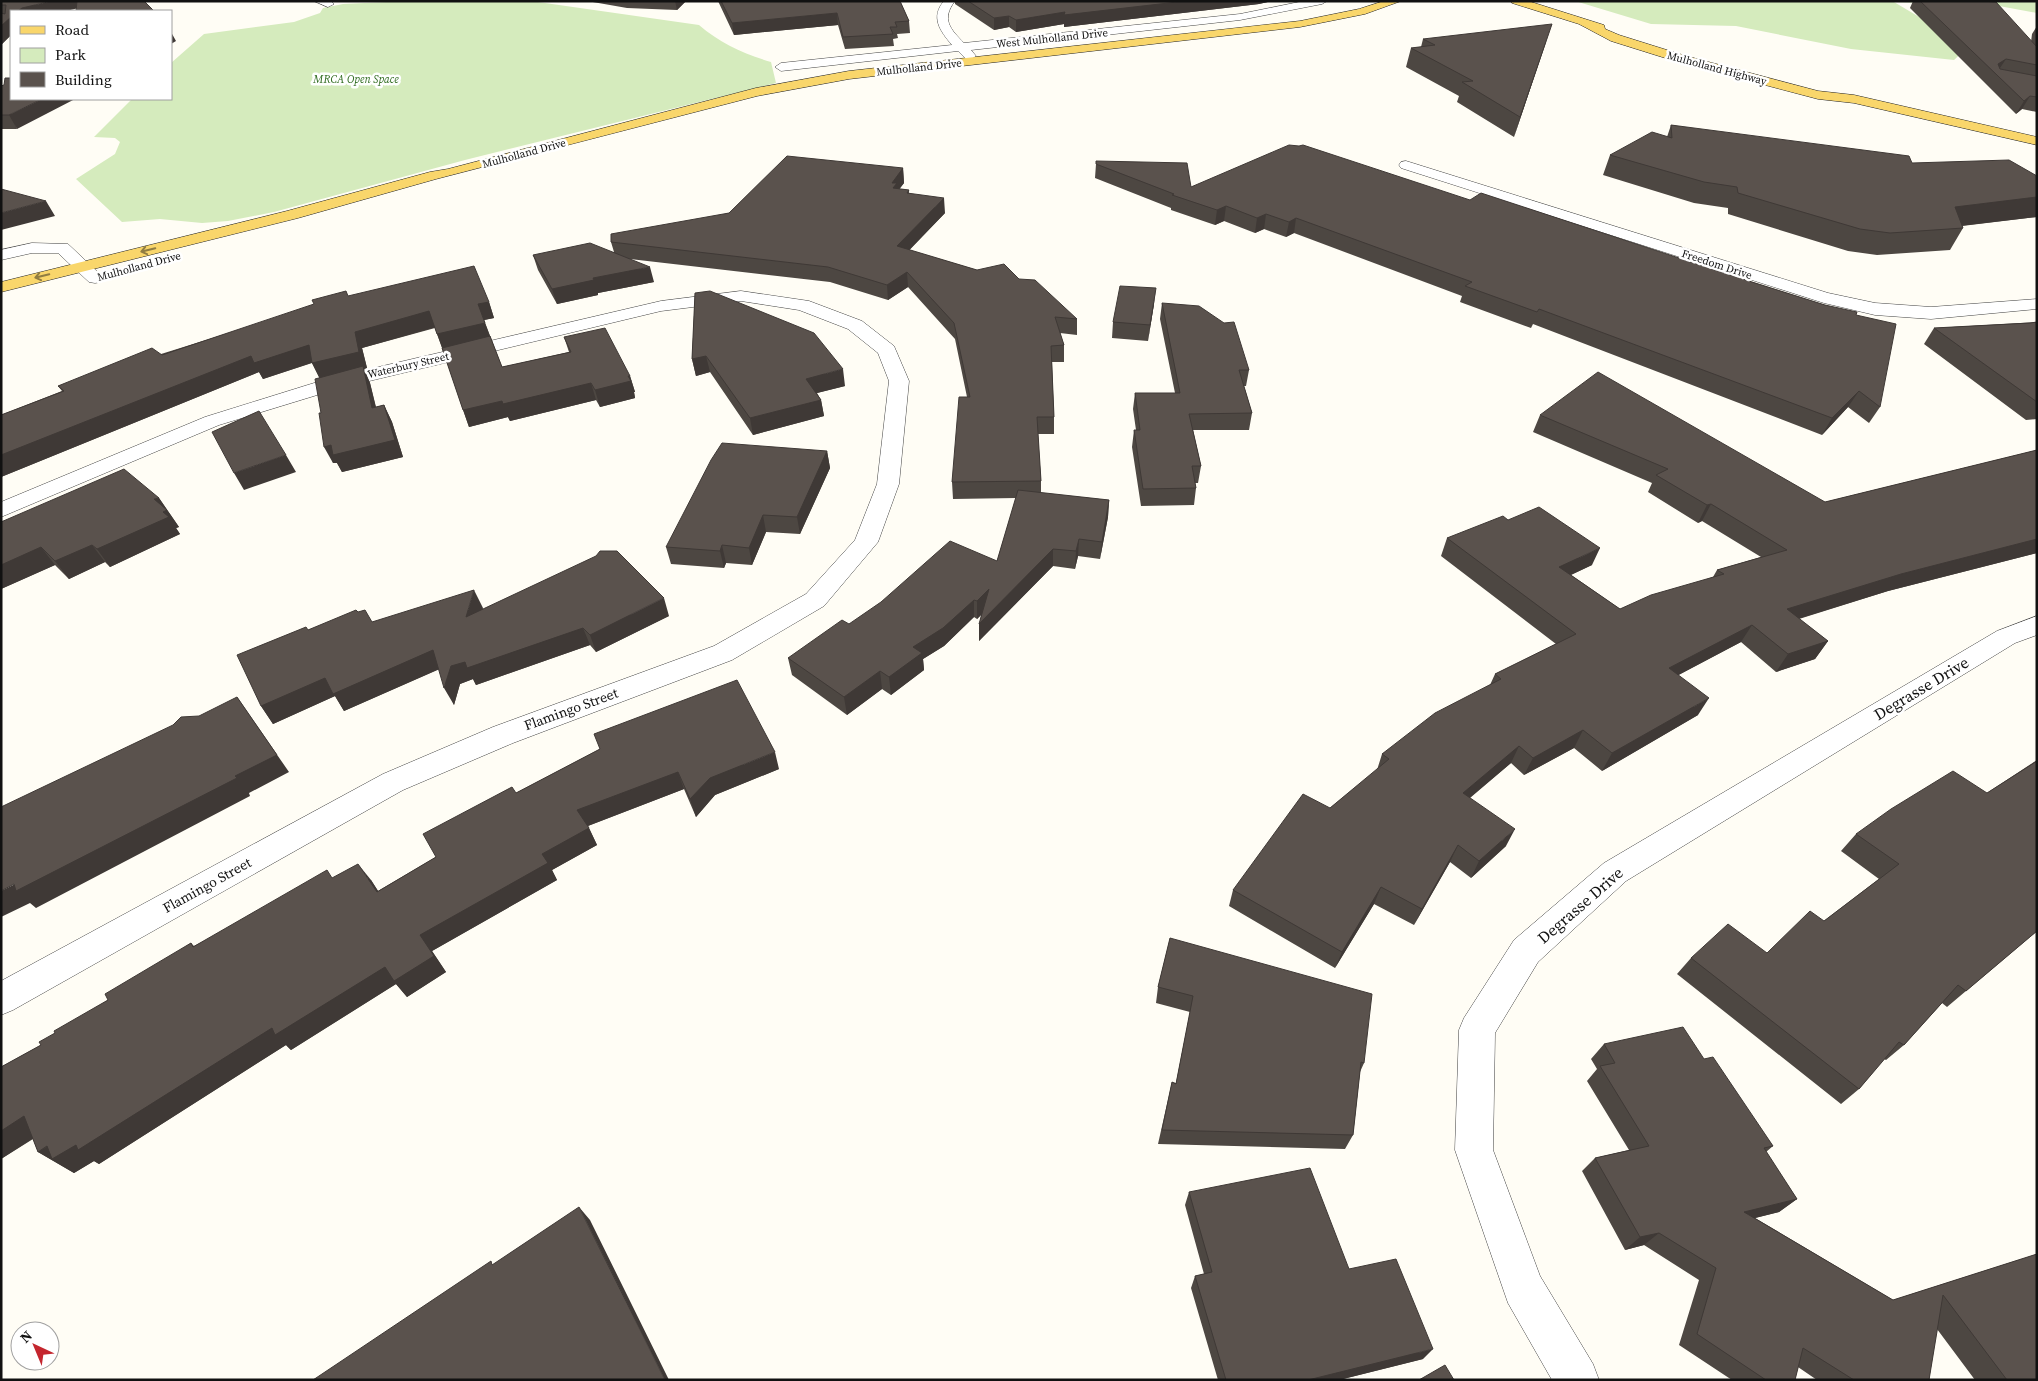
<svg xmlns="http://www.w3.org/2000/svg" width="2038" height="1381" viewBox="0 0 2038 1381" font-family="'Source Serif 4',serif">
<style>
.green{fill:#d5ebbd}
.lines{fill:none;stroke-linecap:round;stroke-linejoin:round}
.minor-casing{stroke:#444;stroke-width:1}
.major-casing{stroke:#222;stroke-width:1}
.minor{fill:#fff;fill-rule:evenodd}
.major{fill:#f9d66b;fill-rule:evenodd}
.wall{fill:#4d4742}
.shaded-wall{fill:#3f3936}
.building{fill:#5a524d;stroke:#3f3936}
.oneway{stroke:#917d42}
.labels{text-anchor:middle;stroke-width:5;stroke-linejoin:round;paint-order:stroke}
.far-street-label{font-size:11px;fill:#111;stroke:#fff}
.far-park-label{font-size:11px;font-style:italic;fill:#2f6b1f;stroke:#fff}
.street-label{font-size:14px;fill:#111;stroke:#fff}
.near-street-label{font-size:16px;fill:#111;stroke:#fff}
</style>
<rect width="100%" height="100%" fill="#fffdf5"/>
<path class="green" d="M408,1H531L699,25C720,43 744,54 771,62L776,83L465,160L274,212L228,221L202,223L160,219L122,222L76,179L115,154L120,142L115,138L94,137L132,99H171V63L204,34L294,22L320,13L323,8L343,4Z
M1575,1H2037V13L1999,6L1894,2L1926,21L1983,33L1954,60L1851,49L1736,26L1651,24Z"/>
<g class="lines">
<defs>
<path id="minor" d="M314,1H331L334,4L328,7Z
M944,1H955C941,19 950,29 964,43L1240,14L1304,1H1327L1322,4L1240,20L971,50L976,56L970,60L966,59L958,51L781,71L775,67L781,63L952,45C940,31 930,17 944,1Z
M1406,161L1828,293L1875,303L1931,307L2037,299V309L1931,319L1875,315L1824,303L1401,168L1399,165L1401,162Z
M32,243L68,244L104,278L101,282L95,283L89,282L58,253H32L1,260V250Z
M741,291L809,301L862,321L894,346L909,381L899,484L878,542L824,606L732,660L513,743L403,790L13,1010L1,1015V981L383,774L493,727L714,646L806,594L855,540L877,484L889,381L878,353L848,329L799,310L741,301L661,311L340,388L219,425L1,517V502L205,417L327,379L661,301Z
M2037,616V635L2015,643L1626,881L1538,962L1495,1033L1493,1150L1540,1276L1593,1364L1599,1380H1552L1508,1303L1455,1150L1459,1030L1464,1018L1514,940L1604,863L1997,631Z"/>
<path id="major" d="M1384,1H1401L1365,14L1300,27L849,79L757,96L436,179L298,218L1,292V282L287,211L430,172L448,169L756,88L849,71L1300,21L1359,9Z
M1511,1H1528L1604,25L1605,29L1619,35L1686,56L1818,91L1854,95L2037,137V145L1854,103L1818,99L1678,62L1611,41L1579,24L1512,3Z"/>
</defs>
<use href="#minor" class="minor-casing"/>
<use href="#major" class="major-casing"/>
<use href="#minor" class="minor"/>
<use href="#major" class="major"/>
</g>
<path class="wall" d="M1,1L76,9L11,11V35L1,45Z
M587,1H686L677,10L627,8Z
M718,1H900L909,21L910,33L897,34L898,38L893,39L894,46L845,49L838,25L734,35Z
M955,1H1272L1259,4L1064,27V24L1016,32L1009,27L994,30L955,4Z
M1913,1H1981L2031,42L2032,34L2037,26V112L2022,109L2016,114L1910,8Z
M1423,39L1546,42L1514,137L1457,102L1459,96L1406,67L1411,48L1421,47Z
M1,86L17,129H1Z
M1671,125L1912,163L2037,176V217L1962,226L1963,228L1950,250L1877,255L1848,251L1728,214V208L1694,203L1603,175L1610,155L1667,137Z
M1096,164L1191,187L1470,200L1752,282L1856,315L1880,407L1869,423L1848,407L1822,435L1533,324L1531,328L1460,302L1462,296L1294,233L1286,237L1264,229L1255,233L1224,221L1215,225L1171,210V208L1095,178Z
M903,168L904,183L899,189L909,190V193L945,213L909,250L977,270L1019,279L1077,319V335L1060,333L1064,345V362H1052L1054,417V434H1038L1041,481V493L1109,500L1108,517L1100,559L1078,556L1075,569L1053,566L979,641L981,615L977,619L974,617L944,646L923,659L924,670L891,695L882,689L847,715L792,675L788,658L849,624L997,561L1016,498L953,499L952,482L967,397L955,339L908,287L888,300L830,282L630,259L654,282L598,293V295L557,304L538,270L533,255L614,252L611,242L729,213Z
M695,293L845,386L817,393L821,400L824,416L753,435L710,372L696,376L692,359Z
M348,296L489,302L494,318L484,320L502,367L569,352L564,337L630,376L635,392H634L635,398L600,407L596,400L510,421L508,417L469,427L442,348L435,328L362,348L367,368L364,369L370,383L376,407L384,405L392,422L403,457L342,472L337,463H333L321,413L319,377L312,363L263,379L259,372L1,477V415L62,391L58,386Z
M1162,303L1249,370L1246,386H1244L1252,413L1249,430H1193L1201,466L1198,483H1195L1196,488L1194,505L1141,506L1132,447L1134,430H1136L1133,409L1135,393H1175L1160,319Z
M1154,304L1148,341L1112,338L1113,322Z
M2037,322V419L2026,420L1924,344L1934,328Z
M1540,415L1825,502L2037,450V553L1888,591L1799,619L1828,641L1815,659L1776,672L1741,642L1678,675L1698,715L1602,771L1574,748L1524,775L1511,763L1470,798L1506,846L1471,878L1450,862L1414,925L1374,904L1335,968L1229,906L1233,890L1330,808L1377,770L1382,754L1490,685L1495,674L1556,644L1441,556L1447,538L1508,520L1592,565L1571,575L1620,609L1713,577L1717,570L1761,557L1702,521L1698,523L1648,492L1652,483L1533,432Z
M827,451L830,468L800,534L766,532L752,565L726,563L724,568L671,564L666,547Z
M159,498L179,527L176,528L180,534L110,567L105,562L69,579L55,565L1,589V522Z
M483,608L482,609L669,616L596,652L590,645L476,685L473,679L460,684L454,705L439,669L344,711L335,696L273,724L261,706L308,630L358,612L372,622Z
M600,749L779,769L715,795L696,817L684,789L588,826L597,845L552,870L557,880L432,951L446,972L407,997L396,984L291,1050L286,1045L99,1164L94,1161L74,1173L38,1152L33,1139L1,1159V1067L41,1045L55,1033L108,1000L191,943L194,946L333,878L371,880L378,891L436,857L516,793Z
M2037,760V931L1947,1007L1942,1003L1904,1045L1886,1060L1884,1059L1859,1089L1841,1104L1677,974L1691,958L1767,953L1824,921L1879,879L1841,851L1856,834L1987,793Z
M1170,938L1364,1063L1360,1072L1353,1135L1345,1149L1158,1144L1172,1082L1176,1083L1190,1012L1156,1003L1158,987Z
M1604,1044L1704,1059L1773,1146L1766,1152L1797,1199L1779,1212L1755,1218L1893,1300L2037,1254V1380H1975L1937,1329L1929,1380H1817L1798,1367L1795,1380H1732L1679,1345L1699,1280L1644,1245L1625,1250L1582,1171L1595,1158L1629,1150L1587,1081L1597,1069L1591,1059Z
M1189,1192L1349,1269L1423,1359L1339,1380H1218L1191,1288L1195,1276L1204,1274L1185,1205Z"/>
<path class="shaded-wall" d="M52,1H80L83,7L66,11H18L22,8Z
M675,1H686L677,10Z
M1186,1H1272L1259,4L1064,27V24L1016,32V20L1065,12Z
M837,13L838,25L734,35L732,23Z
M1009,16V27L994,30V18Z
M11,17V35L1,45V26Z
M1552,24L1546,42L1514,137L1520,117Z
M171,32L176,41L171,44Z
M2006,59L1998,71V64Z
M2030,96L2022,109L2016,114L2024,101Z
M42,99H75L17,129L9,115Z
M903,168L904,183L898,191L895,203L892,183Z
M2037,197V217L1942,228L1955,207Z
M944,198L945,213L898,262L897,246Z
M46,201L55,216L1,230V213Z
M1226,206L1224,221L1215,225L1217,210Z
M1266,214L1264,229L1255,233L1257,218Z
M1296,218L1294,233L1286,237L1289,222Z
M650,267L654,282L598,293V295L557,304L552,289L593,278Z
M907,272L908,287L888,300L887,285Z
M1156,288L1154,304L1148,341L1150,325Z
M489,302L494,318L484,320L478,304Z
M429,311L436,327L362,348L367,368L364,369L370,383L380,425L320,379L312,363L355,332Z
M485,323L491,339L443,350L437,334Z
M309,345L317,361L263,379L259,372L1,477V455L251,356Z
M706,356L710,372L696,376L692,359Z
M843,369L845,386L809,395L806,379Z
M628,376H630L635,392H634L635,398L600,407L595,390Z
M591,383L596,400L510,421L508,417L469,427L463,410L502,401Z
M1859,391L1848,407L1822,435L1832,418Z
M821,400L824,416L753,435L750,418Z
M384,405L392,422L403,457L342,472L337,463H333L324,447Z
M827,451L830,468L800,534L797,517Z
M286,455L296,472L244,490L234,473Z
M159,498L179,527L176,528L180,534L110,567L97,549L154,499Z
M1109,500L1108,517L1100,559L1102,542Z
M1711,504L1702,521L1698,523L1707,505Z
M763,515L766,532L752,565L749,548Z
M1079,539L1078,556L1075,569L1076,551Z
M2037,539V553L1888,591L1775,626L1787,609L1901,574Z
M92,545L105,562L69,579L55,561Z
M722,545L726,563L724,568L720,551Z
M41,547L55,565L1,589V565Z
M1600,548L1592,565L1551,584L1559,567Z
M1053,549V566L979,641V624Z
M989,589V607L977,619V601Z
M474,590L483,608L475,634L466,617Z
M664,598L669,616L596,652L590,635Z
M974,600V617L944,646L923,659L924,670L891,695L889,677L913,647Z
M1752,625L1741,642L1658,686L1669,668Z
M583,628L590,645L476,685L473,679L460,684L454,705L444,688L451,666Z
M1828,641L1815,659L1776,672L1788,654Z
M433,650L442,668L344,711L335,696L273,724L261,706L325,678Z
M880,671L882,689L847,715L844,697Z
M237,697L289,772L249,793L250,796L36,908L30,903L1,917V891L235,776Z
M1709,698L1698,715L1602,771L1612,753Z
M1583,730L1574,748L1524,775L1533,758Z
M1519,746L1511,763L1455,810L1463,793Z
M775,752L779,769L715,795L696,817L690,799L710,778Z
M678,772L684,789L585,827L577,810Z
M589,828L597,845L552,870L557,880L432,951L446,972L407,997L396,984L291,1050L286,1045L99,1164L94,1161L74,1173L38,1152L420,935L542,854Z
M1515,829L1506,846L1471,878L1479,861Z
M1458,845L1450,862L1414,925L1422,909Z
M358,864L371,880L389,908L377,892Z
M1381,887L1374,904L1335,968L1342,952Z
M24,1116L46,1130L1,1159V1131Z
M1797,1199L1779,1212L1727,1225L1744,1212Z
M579,1207L590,1220L669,1380H665Z
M1659,1233L1644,1245L1625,1250L1640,1237Z
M1433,1349L1423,1359L1339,1380H1308Z"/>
<path class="building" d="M1,1H52L22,8L18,11H11V17L1,26V13L5,14L6,5H1Z
M77,1H144L154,11H76Z
M721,1H900L909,21L895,22L897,27H890L893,34L843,37L837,13L732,23Z
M968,1H1186L1064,15L1065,12L1016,20L1009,16L994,18Z
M1920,1H1981L1996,2L2037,47V46V65L2006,59L1998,64L2000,69L2037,76V97L2030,96L2024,101Z
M1552,24L1520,117L1462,82L1473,81L1411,48L1435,45L1423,39Z
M5,78H11V99H42L9,115H1V86L4,85Z
M1671,125L1909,156L1912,163L2009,160L2037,176V197L1955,207L1963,228L1890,233L1860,229L1738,193L1737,187L1704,182L1610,155L1652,132L1672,138Z
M1289,145L1299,146L1303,145L1470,200L1481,193L1752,282L1825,305L1857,312L1856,315L1896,324L1880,407L1859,391L1832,418L1539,309L1537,312L1465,286L1472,282L1296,218L1289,222L1266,214L1257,218L1226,206L1217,210L1172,195L1174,194L1096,164V161L1187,163L1191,187Z
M787,156L903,168L892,183H897L893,188L909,190L907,193L944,198L897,246L977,270L1004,264L1019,279L1035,280L1077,319L1055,317L1064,345L1051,346L1054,417H1037L1041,481L952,482L959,397H970L954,323L907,272L887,285L828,267L611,242V234L729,213Z
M1,189L46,201L1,213Z
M590,243L650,267L593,278L594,280L552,289L533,255Z
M474,266L489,302L478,304L485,323L437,334L429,311L355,332L359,352L312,363L309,345L254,363L251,356L1,455V415L64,391L58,386L152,348L162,355L314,304L312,300L346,291L348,296Z
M1120,286L1156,288L1150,325L1113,322Z
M710,291L814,333L843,369L806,379L821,400L750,418L706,356L692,359L695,293Z
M1162,303L1199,306L1224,323L1234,322L1249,370H1239L1252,413L1189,414L1201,466H1192L1196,488L1143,489L1134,430H1140L1135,393H1180Z
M2037,322V402L1934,328L2030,323Z
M605,328L630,376H628L631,381L595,390L591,383L503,404L502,401L463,410L442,348L490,336L502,367L571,352L564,337Z
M363,366L372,408L384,405L395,440L333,455L331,445L324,447L319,413H321L315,379Z
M1598,372L1825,502L2037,450V539L1901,574L1787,609L1828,641L1788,654L1752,625L1669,668L1709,698L1612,753L1583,730L1533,758L1519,746L1463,793L1515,829L1479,861L1458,845L1422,909L1381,887L1342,952L1233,890L1303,794L1330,808L1389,759L1382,754L1435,713L1501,679L1495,674L1576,634L1447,538L1503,516L1508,520L1539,507L1600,548L1559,567L1620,609L1651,595L1724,574L1717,570L1787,550L1711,504L1707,505L1656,475L1668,469L1540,415Z
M259,411L286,455L234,473L212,432Z
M722,443L827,451L797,517L763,515L749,548L722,545L720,551L666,547L711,460Z
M124,469L159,498L154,499L167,510L163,512L169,517L97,549L92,545L55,561L41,547L1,565V522Z
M1018,490L1109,500L1102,542L1079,539L1076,551L1053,549L979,624L989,589L977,601L974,600L943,628L913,647L922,653L889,677L880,671L844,697L788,658L842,620L849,624L881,602L950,541L997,561Z
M600,551H617L664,598L590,635L583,628L467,668L465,662L451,666L444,688L433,650L333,694L325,678L261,706L237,655L306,627L308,630L356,610L358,612L365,610L372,622L474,590L466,617L596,556Z
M737,680L775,752L710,778L690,799L678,772L577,810L589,828L542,854L548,863L420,935L434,956L394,981L385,967L275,1035L272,1028L78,1150L76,1145L52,1159L47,1146L38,1152L24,1116L1,1131V1067L41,1045L39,1042L55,1033L54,1031L108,1000L105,994L191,943L193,947L327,870L332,878L358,864L377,892L436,857L423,834L512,787L516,793L600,749L594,734Z
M237,697L277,755L235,776L237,778L16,891L14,884L1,891V807L173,725L181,717L199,716Z
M2037,761V931L1966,991L1958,985L1904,1045L1899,1042L1859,1089L1691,958L1728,924L1767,953L1810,911L1824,921L1899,864L1856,834L1891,809L1953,771L1987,793Z
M1170,938L1372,994L1364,1063L1361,1062L1353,1135L1162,1130L1172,1082L1176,1084L1193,996L1158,987Z
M1683,1027L1704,1059L1713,1057L1773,1146L1764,1148L1797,1199L1744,1212L1893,1300L2037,1254V1380H2007L1943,1295L1929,1380H1854L1803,1348L1795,1380H1766L1697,1334L1716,1268L1659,1233L1640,1237L1595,1158L1649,1146L1600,1066L1615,1063L1604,1044Z
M1310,1168L1349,1269L1396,1259L1433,1349L1308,1380H1226L1195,1276L1212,1272L1189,1192Z
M579,1207L665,1380H313L491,1261L492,1265Z
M1445,1365L1454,1380H1419Z"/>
<defs><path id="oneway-shaft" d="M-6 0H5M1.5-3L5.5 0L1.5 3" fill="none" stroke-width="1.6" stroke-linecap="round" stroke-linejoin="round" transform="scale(1.25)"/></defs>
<g class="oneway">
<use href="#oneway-shaft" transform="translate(148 250) rotate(166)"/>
<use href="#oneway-shaft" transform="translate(42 276) rotate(166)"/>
</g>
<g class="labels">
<g class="far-street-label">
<text transform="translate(1052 38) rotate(-6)" y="4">West Mulholland Drive</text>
<text transform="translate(919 67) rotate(-6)" y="4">Mulholland Drive</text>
<text transform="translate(1717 68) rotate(15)" y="4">Mulholland Highway</text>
<text transform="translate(524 153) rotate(-15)" y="4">Mulholland Drive</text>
<text transform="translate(1717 264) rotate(18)" y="4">Freedom Drive</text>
<text transform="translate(139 266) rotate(-15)" y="4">Mulholland Drive</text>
<text transform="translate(408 365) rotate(-13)" y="4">Waterbury Street</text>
</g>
<g class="far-park-label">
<text x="356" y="83">MRCA Open Space</text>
</g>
<g class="street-label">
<text transform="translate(571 709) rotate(-20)" y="5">Flamingo Street</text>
<text transform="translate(207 885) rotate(-29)" y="5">Flamingo Street</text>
</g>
<g class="near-street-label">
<text transform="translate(1921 688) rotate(-31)" y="6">Degrasse Drive</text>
<text transform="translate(1580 905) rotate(-41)" y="6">Degrasse Drive</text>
</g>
</g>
<rect width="2038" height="1381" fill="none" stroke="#111111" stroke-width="5"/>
<rect x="10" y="10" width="162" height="90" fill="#ffffff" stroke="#a0a0a0"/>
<rect x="20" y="26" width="25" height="8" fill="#f9d66b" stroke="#a0a0a0"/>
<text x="55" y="35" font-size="15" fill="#111111">Road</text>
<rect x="20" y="48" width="25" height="15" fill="#d5ebbd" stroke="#a0a0a0"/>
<text x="55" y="60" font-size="15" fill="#111111">Park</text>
<rect x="20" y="72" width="25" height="15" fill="#5a524d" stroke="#a0a0a0"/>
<text x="55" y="85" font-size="15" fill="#111111">Building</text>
<g transform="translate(35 1346) rotate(316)"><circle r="24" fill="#ffffff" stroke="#a0a0a0"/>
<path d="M0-4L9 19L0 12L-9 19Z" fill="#c4262e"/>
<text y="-8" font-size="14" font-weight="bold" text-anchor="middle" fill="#111111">N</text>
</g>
</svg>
